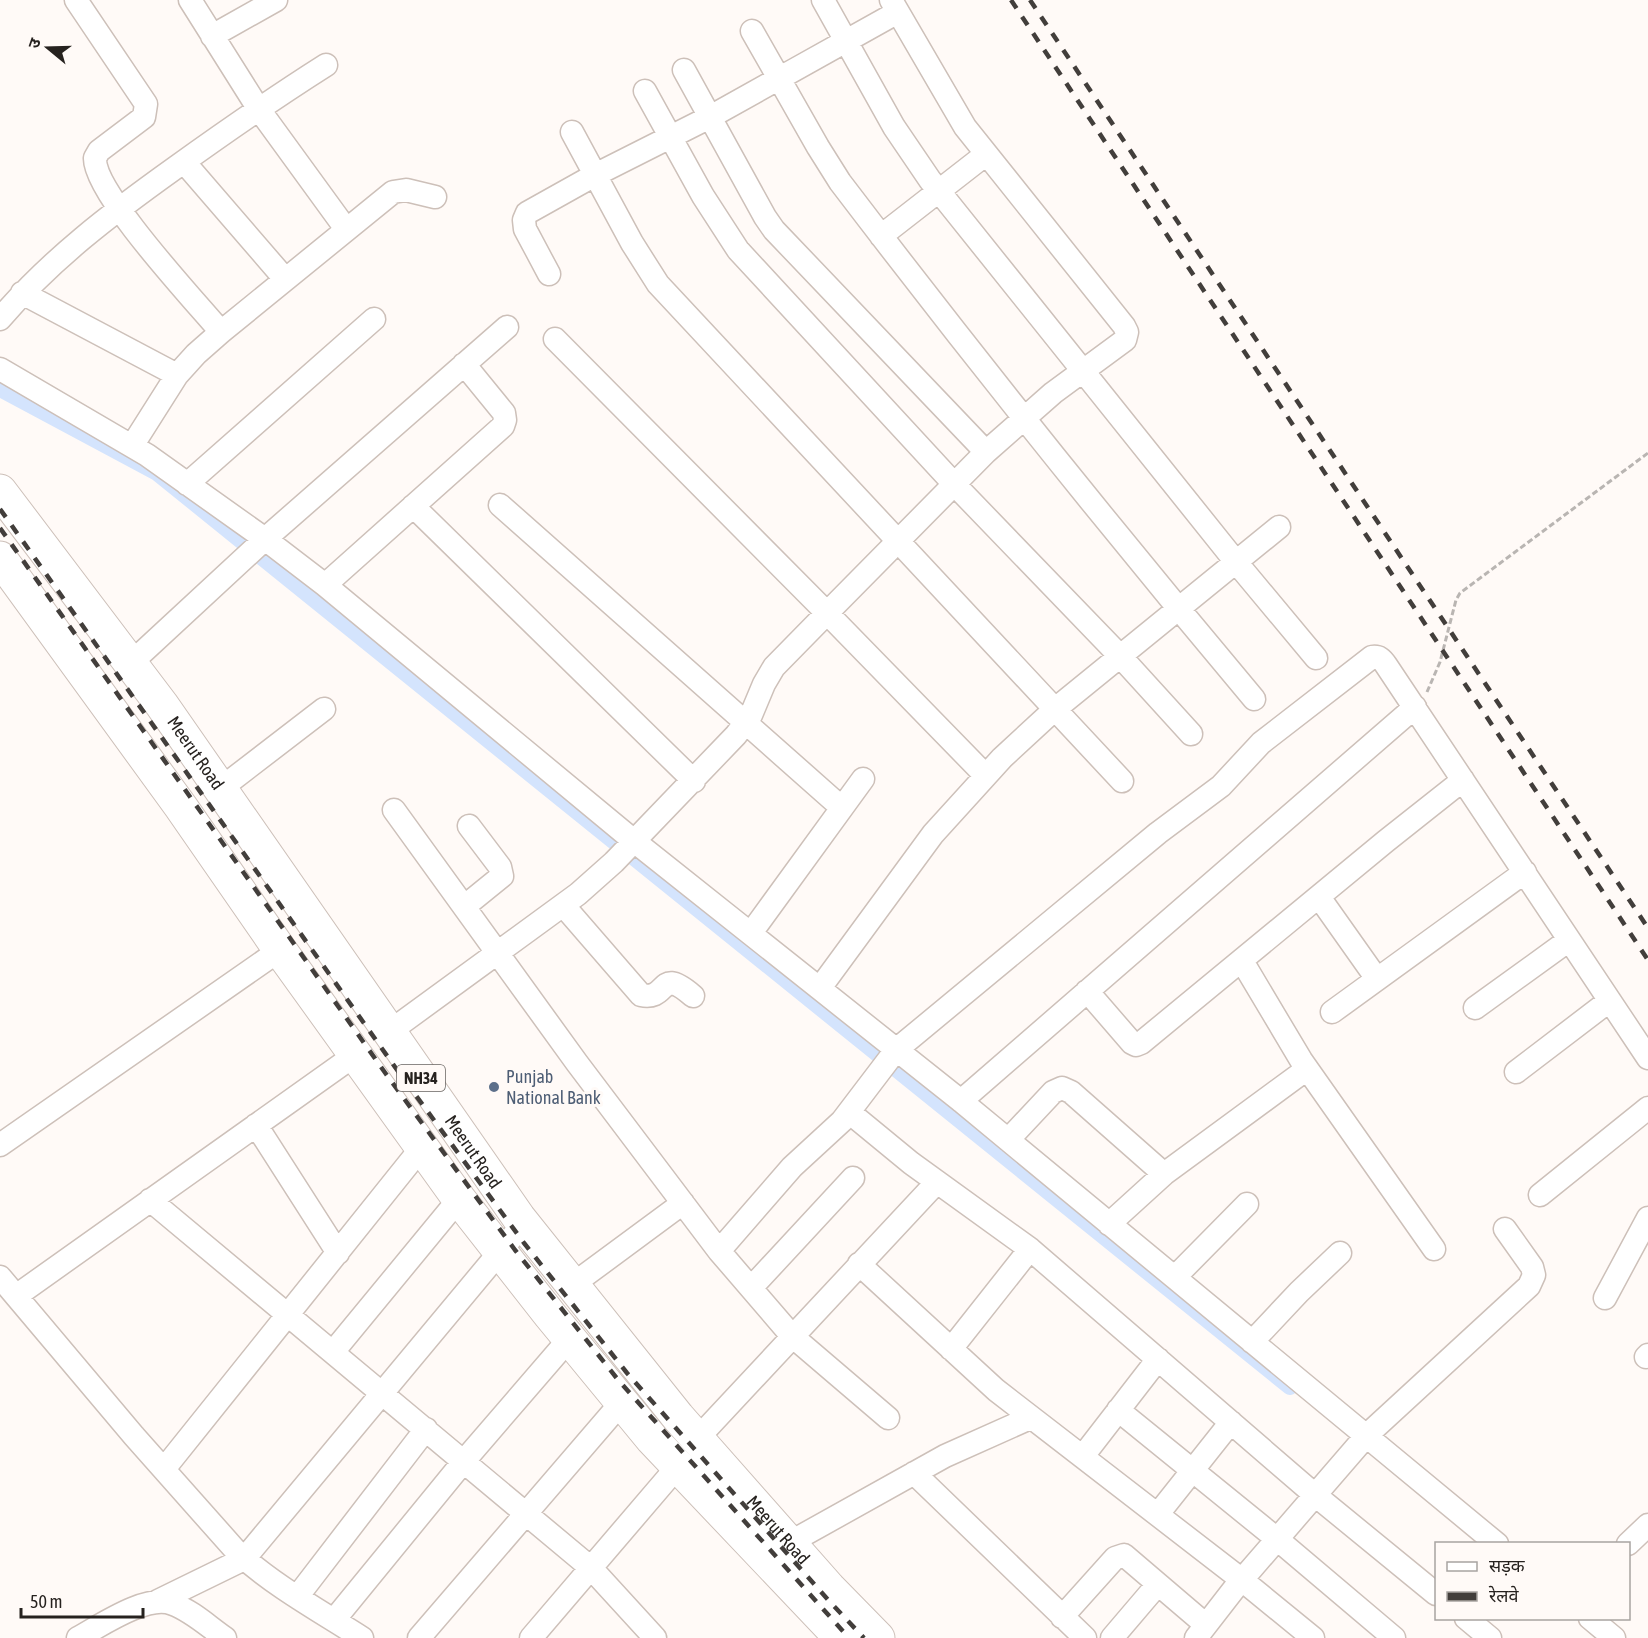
<svg xmlns="http://www.w3.org/2000/svg" width="1648" height="1638" viewBox="0 0 1648 1638" font-family="'Asap Condensed','Noto Sans Devanagari',sans-serif">
<style>
.lines{fill:none;stroke-linecap:round;stroke-linejoin:round}
.canal{stroke:#d4e4fd;stroke-width:16}
.minor-casing{stroke:#cdc0b9;stroke-width:25}
.highway-casing{stroke:#cdc0b9;stroke-width:35}
.path{stroke:#b9b5b2;stroke-width:3;stroke-dasharray:6 3;stroke-linecap:butt}
.minor{stroke:#fff;stroke-width:22}
.highway{stroke:#fff;stroke-width:33}
.rail{stroke:#423e3b;stroke-width:4.5;stroke-dasharray:10 10;stroke-linecap:butt}
.service-dot{fill:#5c6f8a;stroke:#fffaf7;stroke-width:2}
.labels{text-anchor:middle;stroke-width:6;stroke-linejoin:round;paint-order:stroke}
.shield{fill:#fffaf7;stroke:#676360;stroke-width:1.5}
.shield-label{font-size:16px;font-weight:bold;fill:#26221f}
.street-label{font-size:18px;fill:#26221f;stroke:#fffaf7}
.service-label{font-size:18px;fill:#4e5e75;stroke:#fffaf7;text-anchor:start}
</style>
<rect width="100%" height="100%" fill="#fffaf7"/>
<g class="lines">
<path class="canal" d="M0,389L157,473L1290,1387"/>
<defs>
<path id="minor" d="M76,0L146,104L144,117L99,151L95,158C93,192 195,301 221,332
M190,0L258,108L346,229
M823,0L894,127L930,180L1236,562L1316,658
M752,31L818,147L840,182C974,358 1112,530 1254,699
M212,36L276,0
M684,70L765,217L774,230L986,452
M645,91L703,196L738,250L955,485L1120,656L1191,734
M572,132L632,243L658,284L1122,781
M184,162L285,279
M881,236L985,155
M549,274L525,229L524,220L527,213L595,175L710,117L898,12
M22,293L177,375
M0,319C51,259 112,213 175,168C225,132 274,98 326,65
M555,339L827,613L985,775
M0,369L147,455L265,539L325,585L634,841L961,1101L1497,1544
M132,446L177,375L196,354L221,332L393,192L406,190L435,197
M187,484L374,319
M500,505L842,808
M413,506L694,781
M325,585L503,426L505,420L504,413L464,364
M131,663L265,539L507,327
M220,789L324,709
M394,810L577,1063L719,1251L792,1336L888,1418
M1319,897L1377,979
M563,905L641,995C670,1001 657,965 693,996
M465,906L502,876L500,867L469,826
M751,933L863,779
M1242,961L1301,1060L1434,1249
M820,988L933,834L1002,758L1054,710L1279,527
M1087,991L1132,1043L1136,1045L1141,1043L1386,841L1463,780
M1475,1008L1569,940
M1332,1012L1525,872
M389,1032L578,894L614,862L736,735L751,715L764,684L774,667L827,613L986,452L1053,393L1125,340L1127,332L1124,326L965,127L891,0
M1516,1072L1609,1001
M961,1101L1415,707
M849,1112L911,1163L1030,1249L1315,1495L1436,1594
M256,1125L338,1253
M1008,1140L1053,1092L1062,1088L1071,1092L1164,1174
M0,1145L280,950
M1540,1195L1648,1108
M150,1200L591,1568L655,1638
M1109,1224L1164,1174L1307,1069
M719,1251L792,1167L842,1121L896,1050L1158,833L1221,786L1261,743L1372,657C1379,656 1382,659 1386,665L1648,1058
M859,1264L996,1390L1242,1580L1313,1638
M0,1277L134,1436L237,1552C274,1586 320,1611 362,1638
M1175,1277L1247,1204
M572,1285L683,1203
M751,1288L853,1178
M16,1296L355,1055
M1605,1298L1648,1218
M1252,1342L1299,1292L1340,1253
M951,1349L1030,1249
M333,1352L459,1199
M1646,1357L1648,1355
M1118,1410L1277,1539L1394,1638
M697,1439L937,1182
M1083,1456L1158,1359
M164,1469L422,1147
M914,1473L1085,1638
M1158,1514L1231,1422
M789,1543L945,1456L1030,1418
M1628,1544L1648,1525
M297,1597L426,1429
M158,1601L244,1559L523,1224
M1062,1617L1115,1558L1124,1555L1206,1625
M1466,1618L1490,1638
M1590,1618L1614,1638
M334,1620L464,1461L570,1338
M78,1638C100,1626 148,1593 173,1604C192,1611 209,1627 225,1638
M419,1638L621,1403
M531,1638L678,1466
M1112,1638L1158,1584
M1196,1638L1234,1589L1367,1435L1529,1286L1534,1275L1532,1267L1505,1229"/>
<g id="highway">
<path id="s1" d="M0,491L162,705L519,1218L678,1417L829,1588L878,1638"/>
<path d="M0,558L181,807L280,950L459,1199L550,1315L652,1439L841,1638"/>
</g>
</defs>
<use href="#minor" class="minor-casing"/>
<use href="#highway" class="highway-casing"/>
<path class="path" d="M1427,692L1440,662L1456,600L1460,593L1648,453"/>
<use href="#minor" class="minor"/>
<use href="#highway" class="highway"/>
<path class="rail" d="M1011,0L1648,960
M1030,0L1648,928
M0,509L395,1067L524,1243L627,1373L831,1603L864,1638
M0,528L386,1074L515,1250L619,1381L849,1638"/>
</g>
<circle class="service-dot" cx="494" cy="1087" r="6"/>
<g class="labels">
<rect class="shield" x="397" y="1065" width="48" height="26" rx="4.5"/>
<g class="shield-label">
<text x="421" y="1084">NH34</text>
</g>
<g class="street-label">
<text dy="6" stroke="none"><textPath href="#s1" startOffset="327">Meerut Road</textPath></text>
<text dy="6" stroke="none"><textPath href="#s1" startOffset="813">Meerut Road</textPath></text>
<text dy="6" stroke="none"><textPath href="#s1" startOffset="1299">Meerut Road</textPath></text>
</g>
<g class="service-label">
<text x="506" y="1083">Punjab<tspan x="506" dy="21">National Bank</tspan></text>
</g>
</g>
<rect x="1435" y="1542" width="195" height="78" fill="#fffaf7" stroke="#a8a4a1" stroke-width="1.5"/>
<rect x="1447" y="1562" width="30" height="9" fill="#ffffff" stroke="#a8a4a1" stroke-width="1.5"/>
<text x="1489" y="1572" font-size="18" fill="#26221f">सड़क</text>
<rect x="1447" y="1592" width="30" height="9" fill="#423e3b" stroke="#a8a4a1" stroke-width="1.5"/>
<text x="1489" y="1602" font-size="18" fill="#26221f">रेलवे</text>
<g transform="translate(48 48) rotate(289)" stroke="#fffaf7" stroke-width="4.5" paint-order="stroke">
<path d="M0-4.5L10 22L0 15L-10 22Z" fill="#26221f"/>
<text y="-9" font-size="16" font-weight="bold" text-anchor="middle" fill="#26221f">उ</text>
</g>
<path d="M21 1608v9h122v-9" fill="none" stroke="#26221f" stroke-width="3"/>
<text x="30" y="1608" font-size="18" fill="#26221f" stroke="#fffaf7" stroke-width="4.5" paint-order="stroke">50 m</text>
</svg>
